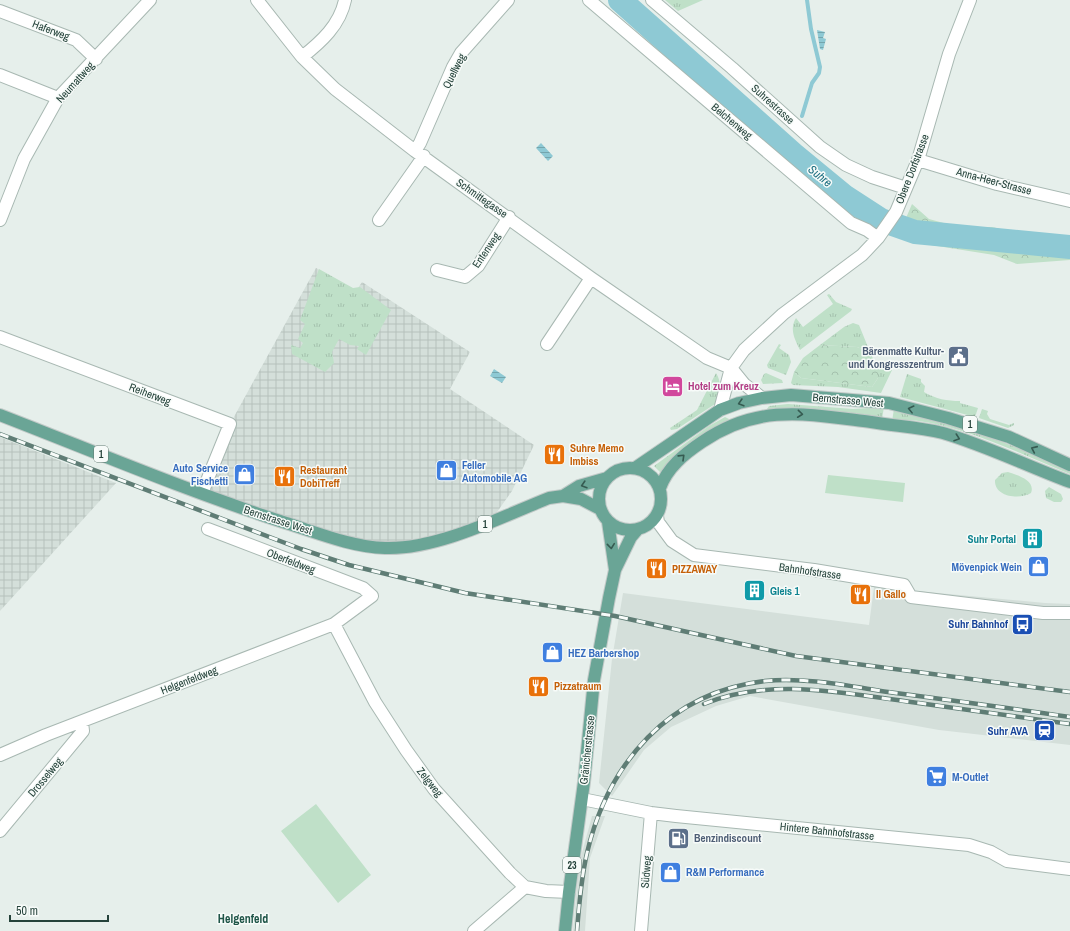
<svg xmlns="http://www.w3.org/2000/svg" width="1070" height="931" viewBox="0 0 1070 931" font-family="'Archivo Narrow',sans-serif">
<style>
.built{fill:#d4dfda}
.industrial{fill:url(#industrial-grid)}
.grass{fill:url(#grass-tufts)}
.forest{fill:url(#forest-crowns)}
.park{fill:#bfe0c8}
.water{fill:url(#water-rules)}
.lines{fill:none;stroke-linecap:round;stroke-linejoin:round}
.stream{stroke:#8ec9d4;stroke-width:4}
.river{stroke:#8ec9d4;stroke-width:24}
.minor-casing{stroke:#a8b8b2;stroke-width:14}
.major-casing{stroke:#c2cac8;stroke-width:14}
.minor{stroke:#fff;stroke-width:12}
.major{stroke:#6aa596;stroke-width:12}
.rail-casing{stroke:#5f7d75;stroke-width:4.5}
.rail{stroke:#f7fbf9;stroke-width:3;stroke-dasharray:9;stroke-linecap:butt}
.oneway{stroke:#365b51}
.labels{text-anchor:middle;stroke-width:3;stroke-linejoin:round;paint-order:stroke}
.shield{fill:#f7fbf9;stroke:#637a73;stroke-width:1}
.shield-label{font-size:10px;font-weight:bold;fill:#24423a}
.street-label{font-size:11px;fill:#24423a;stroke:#f7fbf9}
.service-label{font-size:11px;font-weight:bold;fill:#4e5e75;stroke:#f7fbf9;text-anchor:end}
.hotel-label{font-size:11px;font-weight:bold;fill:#b23c85;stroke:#f7fbf9;text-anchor:start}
.food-label{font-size:11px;font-weight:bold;fill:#c56008;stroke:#f7fbf9;text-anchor:start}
.shop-label{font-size:11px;font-weight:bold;fill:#366cbe;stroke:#f7fbf9;text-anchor:start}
.culture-label{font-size:11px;font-weight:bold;fill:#0d838f;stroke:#f7fbf9;text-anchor:end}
.transit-label{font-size:11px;font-weight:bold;fill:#164399;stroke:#f7fbf9;text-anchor:end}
.water-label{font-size:12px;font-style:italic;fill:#1c6f80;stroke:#f7fbf9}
.neighbourhood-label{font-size:12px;font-weight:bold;fill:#1f5548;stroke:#f7fbf9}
</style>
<defs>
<pattern id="industrial-grid" width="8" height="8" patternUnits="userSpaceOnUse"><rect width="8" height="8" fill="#d4dfda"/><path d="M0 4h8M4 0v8" fill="none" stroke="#b6c1bc"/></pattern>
<pattern id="grass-tufts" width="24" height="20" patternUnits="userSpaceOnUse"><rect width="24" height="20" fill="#bfe0c8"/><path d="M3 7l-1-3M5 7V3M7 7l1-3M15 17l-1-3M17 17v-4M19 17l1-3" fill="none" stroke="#a4c1ad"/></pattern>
<pattern id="forest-crowns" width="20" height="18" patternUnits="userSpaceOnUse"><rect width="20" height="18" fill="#bfe0c8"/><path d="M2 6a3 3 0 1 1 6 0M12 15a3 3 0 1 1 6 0" fill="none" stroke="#a4c1ad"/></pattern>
<pattern id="water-rules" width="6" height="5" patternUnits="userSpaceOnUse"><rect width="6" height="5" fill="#8ec9d4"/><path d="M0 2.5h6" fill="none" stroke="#74a5ad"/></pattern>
</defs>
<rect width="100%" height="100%" fill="#e6efeb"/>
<path class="built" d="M874,587L1045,603L1070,604V745L939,730L750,696L716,706L671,727L644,750L612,796L599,783L612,659L623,593L869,625Z
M592,816H605L590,858L585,931H573L579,864Z"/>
<path class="industrial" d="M316,268L356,291L362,282L470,352L450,389L534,445L512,491L490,522L385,549L202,493L230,424Z
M0,437L116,483L0,611Z"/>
<path class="grass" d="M665,0H703L678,11Z
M319,269L353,288L360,287L391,310L366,355L357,349L359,346L350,345L339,339L332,352L334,363L325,372L292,354L291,345L300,348L303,343L298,339L305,324L300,320Z
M829,294L836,302L852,309L851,311L800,350C795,340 789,329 796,318L803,327L833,304L827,295Z
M853,323L859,325L870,352L857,347L820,345L844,327Z
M779,344L781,345L779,348L789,355L791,362L786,375L768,368L767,365Z
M878,366L892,370L881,393L838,387L793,385L791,383L794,372L801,378L872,387L878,378Z
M716,373C722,382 721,395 715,404L677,429L671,430L670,428L697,410Z
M766,373L782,380L783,383L763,384L761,380L764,374Z
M907,374L921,379V382L925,386L924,392C936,399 947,401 960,401V403L978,408L975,417L900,397Z
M788,404L853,409L884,407L882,419L767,409L769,406Z
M894,409C955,422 1013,445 1070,470V474C1025,456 967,427 919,421C910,419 901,422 892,421Z
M982,409L988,411L987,414L990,419L1009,425L1014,423V425L1008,428L979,418Z
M725,417L729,419L727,422L672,459L660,472L654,466L709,426Z
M1008,472C1017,475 1036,480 1031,493C1020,500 994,497 995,480L1002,473Z
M1049,487L1061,494L1063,499L1061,502H1054L1046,498L1045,491Z"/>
<path class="forest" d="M912,204L929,219L951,225L964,227H992L1039,238L1070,239V260L1017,264L994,255L912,242L894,235L906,218Z
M820,345L857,347L870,352L874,361L878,366V378L872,387L801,378L794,372L803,358Z"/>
<path class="park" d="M828,475L905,483L903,502L825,493Z
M316,804L371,875L338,903L281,831Z"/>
<path class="water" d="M817,30L825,32L823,38L826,39L823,50L820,49Z
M541,143L553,156L548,161L536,148Z
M494,369L506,377L502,383L490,376Z"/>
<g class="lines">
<path class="stream" d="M802,116L812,83L819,73L820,67L811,29L807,0"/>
<path class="river" d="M620,0L793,154L844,196L881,220L915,232L1070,247"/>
<defs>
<path id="minor" d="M257,0L302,57L335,89L415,151L591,278L707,358L731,368L744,384L762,398
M589,0L851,223L867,230L878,238
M652,0L732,68L820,147L846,165L872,177L906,188
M0,11L76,40L96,59
M302,57C321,42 340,25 345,0
M0,75L58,98
M415,151L420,143L453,67L461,53L508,0
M918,160L997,184L1070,201
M0,220L24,159L58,98L150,0
M379,220L424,156
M437,270L465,277L478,266L509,217
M0,337L230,424L202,493
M547,344L591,278
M720,410L731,368L744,350L783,314L862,255L878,238L896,212L918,160L949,54L970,0
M657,516L658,522L672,541L694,555L814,570L904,585L911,597L1043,613H1070
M334,624L375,702L406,750L434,789L510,873L525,887L546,891L569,892
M0,755L46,735L334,624L372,596L363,588L208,529
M582,799L651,813L676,816L969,845L991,852L1007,861L1070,869
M0,831L83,731L82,722
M474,931L525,887
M641,931L651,813"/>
<path id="major" d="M0,415C93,451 185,490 280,521C313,531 350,547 385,548C437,550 501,517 549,498L563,496L579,486L607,478
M599 499a31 31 0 1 1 62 0a31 31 0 1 1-62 0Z
M635,468L720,410L739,403L762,398L791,395L889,403L948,418L1009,437L1070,465
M660,488C667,468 684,454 702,442C759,403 807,414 871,422C894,426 919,427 943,433C987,446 1027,466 1070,482
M563,496L581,499L600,509
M608,522L615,570
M565,931L569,892L584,782L594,680L609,598L615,570L631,537L637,530"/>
</defs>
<use href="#minor" class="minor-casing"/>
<use href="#major" class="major-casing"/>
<use href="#minor" class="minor"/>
<use href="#major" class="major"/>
<defs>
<path id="rail" d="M0,434L301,549L349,565L465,593L615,616L796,656L1070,692
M704,704C771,677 842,693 911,702C964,709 1017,717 1070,724
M577,931C579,905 581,879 587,853C608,763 669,692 765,681C806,677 848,686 888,692C949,700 1009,708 1070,717"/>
</defs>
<use href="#rail" class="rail-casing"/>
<use href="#rail" class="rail"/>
</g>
<defs><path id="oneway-chevron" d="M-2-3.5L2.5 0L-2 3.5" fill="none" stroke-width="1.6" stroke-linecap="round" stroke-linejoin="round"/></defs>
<g class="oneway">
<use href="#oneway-chevron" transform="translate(741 403) rotate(164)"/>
<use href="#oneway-chevron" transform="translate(911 409) rotate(-166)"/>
<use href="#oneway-chevron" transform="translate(800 414) rotate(6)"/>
<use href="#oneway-chevron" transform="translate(957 438) rotate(19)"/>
<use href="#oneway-chevron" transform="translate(1034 449) rotate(-156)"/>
<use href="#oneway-chevron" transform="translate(682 457) rotate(-44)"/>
<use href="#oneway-chevron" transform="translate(584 485) rotate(163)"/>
<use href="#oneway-chevron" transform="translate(611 546) rotate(84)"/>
</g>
<defs>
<symbol id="civic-square" viewBox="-11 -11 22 22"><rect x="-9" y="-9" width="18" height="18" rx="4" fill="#5c6f8a" stroke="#f7fbf9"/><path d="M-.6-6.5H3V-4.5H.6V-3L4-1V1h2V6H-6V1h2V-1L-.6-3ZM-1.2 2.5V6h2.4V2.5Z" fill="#fff"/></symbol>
<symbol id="hotel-square" viewBox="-11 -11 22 22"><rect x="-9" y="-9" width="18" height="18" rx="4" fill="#d1479c" stroke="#f7fbf9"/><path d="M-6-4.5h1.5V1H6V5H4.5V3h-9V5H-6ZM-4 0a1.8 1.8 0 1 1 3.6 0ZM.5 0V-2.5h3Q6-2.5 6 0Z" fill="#fff"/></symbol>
<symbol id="restaurant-square" viewBox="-11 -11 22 22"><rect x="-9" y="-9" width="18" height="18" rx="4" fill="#e8710a" stroke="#f7fbf9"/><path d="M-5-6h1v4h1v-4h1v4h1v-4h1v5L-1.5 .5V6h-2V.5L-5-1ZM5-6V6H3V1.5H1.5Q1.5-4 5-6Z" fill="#fff"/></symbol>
<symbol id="shop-square" viewBox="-11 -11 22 22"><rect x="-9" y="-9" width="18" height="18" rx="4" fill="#3f7fe0" stroke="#f7fbf9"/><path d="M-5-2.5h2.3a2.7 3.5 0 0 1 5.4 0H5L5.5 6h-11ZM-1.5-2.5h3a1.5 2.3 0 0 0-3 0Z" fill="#fff"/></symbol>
<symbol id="building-square" viewBox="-11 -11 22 22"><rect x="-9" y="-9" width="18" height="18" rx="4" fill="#0f9aa8" stroke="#f7fbf9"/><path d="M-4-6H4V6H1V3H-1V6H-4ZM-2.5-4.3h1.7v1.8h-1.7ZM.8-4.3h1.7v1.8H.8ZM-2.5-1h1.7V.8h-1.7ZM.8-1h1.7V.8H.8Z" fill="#fff"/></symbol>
<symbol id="bus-square" viewBox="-11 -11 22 22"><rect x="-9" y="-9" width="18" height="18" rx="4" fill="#1a4fb4" stroke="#f7fbf9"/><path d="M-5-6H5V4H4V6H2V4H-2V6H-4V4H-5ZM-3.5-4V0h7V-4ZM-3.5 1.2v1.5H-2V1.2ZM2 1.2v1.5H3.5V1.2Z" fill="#fff"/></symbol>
<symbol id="station-square" viewBox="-11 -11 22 22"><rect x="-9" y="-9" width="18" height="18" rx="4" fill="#1a4fb4" stroke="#f7fbf9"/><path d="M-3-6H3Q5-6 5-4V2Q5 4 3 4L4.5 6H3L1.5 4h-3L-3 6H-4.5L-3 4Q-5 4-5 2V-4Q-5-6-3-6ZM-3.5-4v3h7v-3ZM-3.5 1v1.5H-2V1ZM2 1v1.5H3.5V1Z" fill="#fff"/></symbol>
<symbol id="supermarket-square" viewBox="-11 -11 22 22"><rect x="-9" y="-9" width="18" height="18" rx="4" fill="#3f7fe0" stroke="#f7fbf9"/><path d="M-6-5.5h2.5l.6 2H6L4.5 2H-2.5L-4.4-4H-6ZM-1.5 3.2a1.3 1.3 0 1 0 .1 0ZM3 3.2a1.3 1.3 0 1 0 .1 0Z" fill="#fff"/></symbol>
<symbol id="fuel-square" viewBox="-11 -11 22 22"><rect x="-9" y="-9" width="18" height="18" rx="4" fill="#5c6f8a" stroke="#f7fbf9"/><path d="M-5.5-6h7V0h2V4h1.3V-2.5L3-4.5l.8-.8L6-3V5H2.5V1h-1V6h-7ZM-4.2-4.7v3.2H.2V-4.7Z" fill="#fff"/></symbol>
</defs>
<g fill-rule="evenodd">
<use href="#civic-square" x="946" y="344" width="25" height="25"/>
<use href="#hotel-square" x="660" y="374" width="25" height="25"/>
<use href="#restaurant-square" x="542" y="442" width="25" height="25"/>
<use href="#shop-square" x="434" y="458" width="25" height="25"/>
<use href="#shop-square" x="232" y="462" width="25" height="25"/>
<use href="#restaurant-square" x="272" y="464" width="25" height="25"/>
<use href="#building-square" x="1020" y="526" width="25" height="25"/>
<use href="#shop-square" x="1026" y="554" width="25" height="25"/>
<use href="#restaurant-square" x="644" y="556" width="25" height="25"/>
<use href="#building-square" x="742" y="578" width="25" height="25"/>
<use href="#restaurant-square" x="848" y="582" width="25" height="25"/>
<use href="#bus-square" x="1010" y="612" width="25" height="25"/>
<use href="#shop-square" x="540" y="640" width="25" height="25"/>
<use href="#restaurant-square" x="526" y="674" width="25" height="25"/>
<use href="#station-square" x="1032" y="718" width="25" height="25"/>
<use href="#supermarket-square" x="924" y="764" width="25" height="25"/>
<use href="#fuel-square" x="666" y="826" width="25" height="25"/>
<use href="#shop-square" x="658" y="860" width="25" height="25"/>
</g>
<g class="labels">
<g class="shield">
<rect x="963" y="416" width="14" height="16" rx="3"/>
<rect x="94" y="446" width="14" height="16" rx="3"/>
<rect x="478" y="516" width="14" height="16" rx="3"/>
<rect x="563" y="857" width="18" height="16" rx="3"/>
</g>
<g class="shield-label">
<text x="970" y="428">1</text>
<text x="101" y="458">1</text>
<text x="485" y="528">1</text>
<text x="572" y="869">23</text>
</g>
<g class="street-label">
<text transform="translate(51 30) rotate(21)" y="4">Haferweg</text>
<text transform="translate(454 71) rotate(-63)" y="4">Quellweg</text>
<text transform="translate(75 82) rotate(-48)" y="4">Neumattweg</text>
<text transform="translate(773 104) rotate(42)" y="4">Suhrestrasse</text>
<text transform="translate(732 121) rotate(40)" y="4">Belchenweg</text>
<text transform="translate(912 169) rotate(-69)" y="4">Obere Dorfstrasse</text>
<text transform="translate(994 181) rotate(15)" y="4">Anna-Heer-Strasse</text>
<text transform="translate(482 198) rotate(35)" y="4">Schmittegasse</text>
<text transform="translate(486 250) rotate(-56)" y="4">Entenweg</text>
<text transform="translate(150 394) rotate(21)" y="4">Reiherweg</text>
<text transform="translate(848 400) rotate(5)" y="4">Bernstrasse West</text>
<text transform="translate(278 520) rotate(18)" y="4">Bernstrasse West</text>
<text transform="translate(291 561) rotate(21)" y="4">Oberfeldweg</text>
<text transform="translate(810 571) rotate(8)" y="4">Bahnhofstrasse</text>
<text transform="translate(189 680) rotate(-21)" y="4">Helgenfeldweg</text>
<text transform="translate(587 750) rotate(-84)" y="4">Gränicherstrasse</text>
<text transform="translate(45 777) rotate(-50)" y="4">Drosselweg</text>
<text transform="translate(430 782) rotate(51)" y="4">Zelgweg</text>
<text transform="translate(827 831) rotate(6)" y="4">Hintere Bahnhofstrasse</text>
<text transform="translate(646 872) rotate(-85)" y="4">Südweg</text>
</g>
<g class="service-label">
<text x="944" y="355">Bärenmatte Kultur-<tspan x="944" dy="13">und Kongresszentrum</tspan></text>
<text x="694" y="842" text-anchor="start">Benzindiscount</text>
</g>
<g class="hotel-label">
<text x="688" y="390">Hotel zum Kreuz</text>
</g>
<g class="food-label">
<text x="570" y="452">Suhre Memo<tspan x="570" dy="13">Imbiss</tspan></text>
<text x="300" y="474">Restaurant<tspan x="300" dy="13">DobiTreff</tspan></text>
<text x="672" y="573">PIZZAWAY</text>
<text x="876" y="598">Il Gallo</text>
<text x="554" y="690">Pizzatraum</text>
</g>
<g class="shop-label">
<text x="462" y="469">Feller<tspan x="462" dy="13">Automobile AG</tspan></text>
<text x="228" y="472" text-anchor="end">Auto Service<tspan x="228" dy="13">Fischetti</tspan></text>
<text x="1022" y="571" text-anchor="end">Mövenpick Wein</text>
<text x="568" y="657">HEZ Barbershop</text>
<text x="952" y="781">M-Outlet</text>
<text x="686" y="876">R&amp;M Performance</text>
</g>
<g class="culture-label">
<text x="1016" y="543">Suhr Portal</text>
<text x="770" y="595" text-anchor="start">Gleis 1</text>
</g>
<g class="transit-label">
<text x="1008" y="628">Suhr Bahnhof</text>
<text x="1028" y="735">Suhr AVA</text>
</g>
<g class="water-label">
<text transform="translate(820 176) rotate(39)" y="4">Suhre</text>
</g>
<g class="neighbourhood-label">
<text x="243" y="923">Helgenfeld</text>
</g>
</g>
<path d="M10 915v6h98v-6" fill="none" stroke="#24423a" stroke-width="2"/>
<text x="16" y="915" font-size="12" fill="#24423a" stroke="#f7fbf9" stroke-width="3" paint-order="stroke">50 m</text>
</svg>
